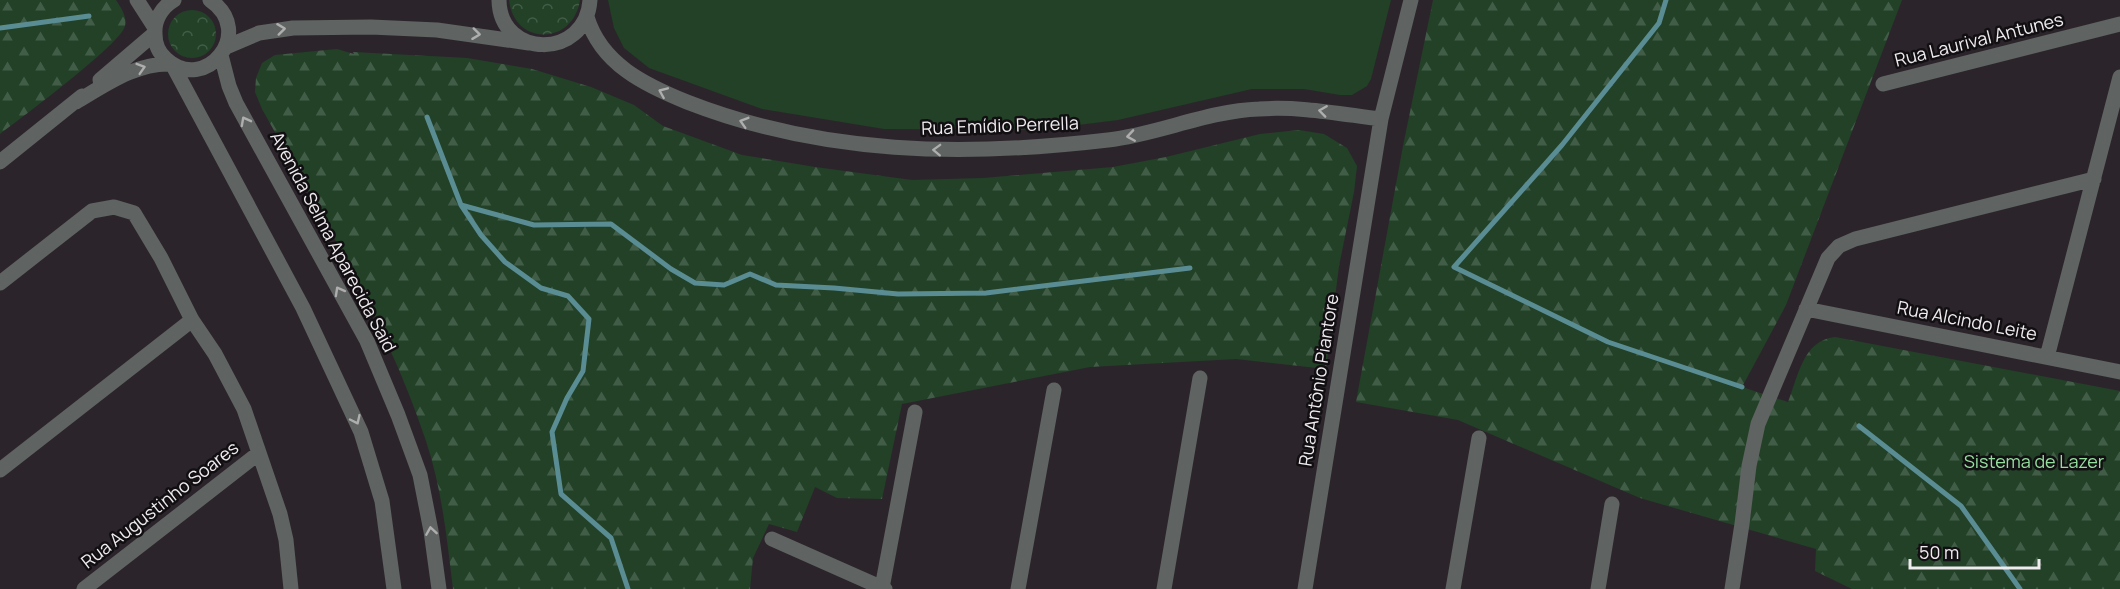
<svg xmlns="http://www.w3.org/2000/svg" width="2120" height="589" viewBox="0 0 2120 589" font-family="Manrope,sans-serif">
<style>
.grass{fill:#224127}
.forest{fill:url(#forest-firs)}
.park{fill:url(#park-crowns)}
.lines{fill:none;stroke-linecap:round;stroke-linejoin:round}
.stream{stroke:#5a8c94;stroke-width:5}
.minor{stroke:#5f6361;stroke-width:15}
.oneway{stroke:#aeaeaf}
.labels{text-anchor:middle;stroke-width:5;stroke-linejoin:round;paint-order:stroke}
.street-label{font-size:18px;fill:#efebef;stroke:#120f12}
.park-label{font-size:18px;fill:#94df9e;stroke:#120f12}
</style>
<defs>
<pattern id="forest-firs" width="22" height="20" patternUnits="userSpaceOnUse" patternTransform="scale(1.5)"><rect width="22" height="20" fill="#224127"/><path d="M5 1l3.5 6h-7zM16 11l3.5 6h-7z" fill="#425d47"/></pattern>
<pattern id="park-crowns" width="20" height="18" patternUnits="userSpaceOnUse" patternTransform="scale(1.5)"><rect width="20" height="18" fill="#224127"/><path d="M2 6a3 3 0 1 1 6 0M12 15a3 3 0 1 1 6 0" fill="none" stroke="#425d47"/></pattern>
</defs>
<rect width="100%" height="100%" fill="#2b252b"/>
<path class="grass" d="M608,0H1391L1371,79L1367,86L1352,95H1340L1304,89H1252L1118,120L1038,130L884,129L762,109L649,68L624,48L614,28Z"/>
<path class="forest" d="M0,0H116C121,8 127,16 125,26C121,44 21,118 0,134Z
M1433,0H1902L1786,305L1742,387L1788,402C1798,377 1803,340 1835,337L2120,391V589H1852L1815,571L1816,549L1640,498L1458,420L1356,402L1403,146Z
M337,49L354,54L353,52L467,58L532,69L591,87L634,105L663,126L742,155L815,167L912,180L984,178L1113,167L1166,157L1260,134L1299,130L1324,134L1347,148L1357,166L1354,192L1339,266L1326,369L1236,359L1090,367L902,404L882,499L837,498L815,487L797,532L769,524L753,558L750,589H453C447,539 442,489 426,441C387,323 322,217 262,109L255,92L256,78L262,63L275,55Z"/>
<path class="park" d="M509,0H580C573,46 514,46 509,0Z
M168 34a24 24 0 1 1 48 0a24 24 0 1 1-48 0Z"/>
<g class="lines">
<path class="stream" d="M1666,0L1659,23L1562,145L1454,267L1608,342L1742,387
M0,28L89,16
M427,117L461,205L481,235L505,262L541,288L568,296L589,319L583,371L567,398L552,432L561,494L611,538L628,589
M461,205L534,225L611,224L671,269L695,283L724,285L750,274L776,285L834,288L898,294L986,293L1190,268
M1859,426L1961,506L2020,589"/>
<path class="minor" d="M137,0L155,28
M174,0C162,7 154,20 155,34C155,44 159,53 166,59C205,95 257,32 210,0
M499,0C500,59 586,60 590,0
M587,17C601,64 645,85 687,102C823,155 964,157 1108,140C1159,134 1207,111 1259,109C1300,106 1340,114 1381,119
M226,47L259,33L293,28L371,27L437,30L529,43
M221,55L229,86L236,103L367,341L398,415L420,475L431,531L439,589
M100,80L155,33
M1883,84L2120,24
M76,102C105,85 137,62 172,64L303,308L361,432L382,501L394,589
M0,162L82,96
M0,283L92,211L114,207L134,213L161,258L192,320L215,354L244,409L280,514L286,540L291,589
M1806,309L2120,372
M2047,357L2120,77
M0,470L192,320
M772,539L885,589
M882,588L915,412
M84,589L259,453
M1018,589L1054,390
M1164,589L1200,378
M1305,589L1381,119L1411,0
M1453,589L1479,438
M1598,589L1612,504
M1732,589L1742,524L1749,466L1758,424L1828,258L1839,246L1855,239L2094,179"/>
</g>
<defs><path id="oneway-chevron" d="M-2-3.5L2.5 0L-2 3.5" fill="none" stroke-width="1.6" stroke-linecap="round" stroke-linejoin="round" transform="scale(1.5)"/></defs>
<g class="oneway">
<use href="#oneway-chevron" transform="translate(281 29) rotate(-7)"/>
<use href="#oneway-chevron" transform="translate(476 34) rotate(7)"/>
<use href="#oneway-chevron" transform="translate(141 68) rotate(-17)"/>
<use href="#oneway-chevron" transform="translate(663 92) rotate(-157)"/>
<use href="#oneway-chevron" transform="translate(1323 111) rotate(-172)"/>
<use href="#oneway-chevron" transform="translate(245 121) rotate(-118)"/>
<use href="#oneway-chevron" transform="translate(744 122) rotate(-163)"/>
<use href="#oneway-chevron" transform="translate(1131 136) rotate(171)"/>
<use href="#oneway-chevron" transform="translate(937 150) rotate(-178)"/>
<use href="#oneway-chevron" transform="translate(339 291) rotate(-119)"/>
<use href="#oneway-chevron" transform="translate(356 420) rotate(65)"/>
<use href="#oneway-chevron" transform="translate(431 531) rotate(-99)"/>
</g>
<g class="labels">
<g class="street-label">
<text transform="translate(1979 40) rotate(-14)" y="6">Rua Laurival Antunes</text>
<text transform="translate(1000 126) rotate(-2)" y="6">Rua Emídio Perrella</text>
<text transform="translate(333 242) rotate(62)" y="6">Avenida Selma Aparecida Said</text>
<text transform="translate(1967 321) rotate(11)" y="6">Rua Alcindo Leite</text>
<text transform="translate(1319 380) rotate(-81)" y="6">Rua Antônio Piantore</text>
<text transform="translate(160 505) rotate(-38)" y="6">Rua Augustinho Soares</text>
</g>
<g class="park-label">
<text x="2034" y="468">Sistema de Lazer</text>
</g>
</g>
<path d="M1910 559v9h129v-9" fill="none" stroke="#efebef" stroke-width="3"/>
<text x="1919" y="559" font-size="18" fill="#efebef" stroke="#120f12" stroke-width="4.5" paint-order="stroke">50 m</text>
</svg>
